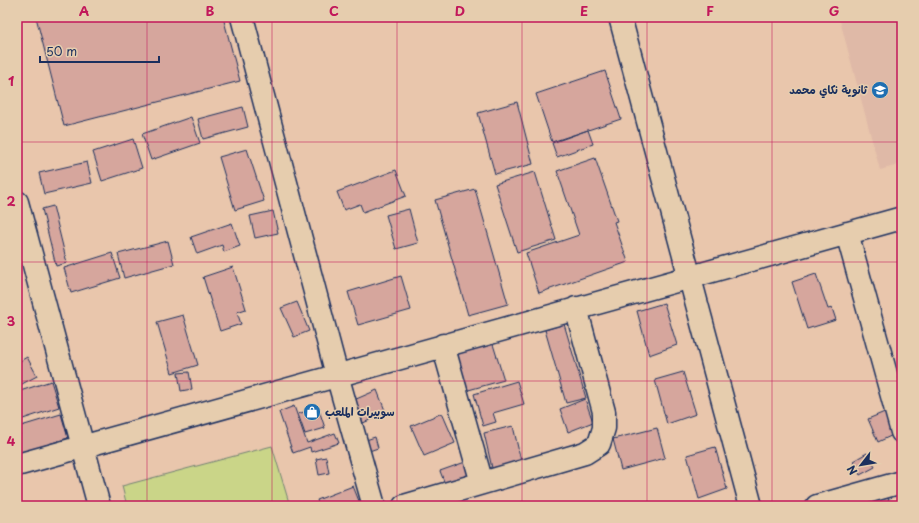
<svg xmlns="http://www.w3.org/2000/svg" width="919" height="523" viewBox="0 0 919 523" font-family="'Playpen Sans','Playpen Sans Arabic',sans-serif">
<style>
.built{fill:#dfb9a7}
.green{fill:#cad588;stroke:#728273}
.building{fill:#d6a69d;stroke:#1b2f5e}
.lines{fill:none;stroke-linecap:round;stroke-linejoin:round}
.minor-casing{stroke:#1b2f5e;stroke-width:25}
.minor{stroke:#e6cdae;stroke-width:22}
.grid{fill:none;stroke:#c2185b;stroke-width:1;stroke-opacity:0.55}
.labels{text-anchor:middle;stroke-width:3;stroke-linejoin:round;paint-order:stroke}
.poi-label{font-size:11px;font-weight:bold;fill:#1b2f5e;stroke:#e6cdae;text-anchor:end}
.neatline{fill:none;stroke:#c2185b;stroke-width:1.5}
.grid-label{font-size:13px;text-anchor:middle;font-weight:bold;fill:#c2185b}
</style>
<rect width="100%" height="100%" fill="#e9c6ac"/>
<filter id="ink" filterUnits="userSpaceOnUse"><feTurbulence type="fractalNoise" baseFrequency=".025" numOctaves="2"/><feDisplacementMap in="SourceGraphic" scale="8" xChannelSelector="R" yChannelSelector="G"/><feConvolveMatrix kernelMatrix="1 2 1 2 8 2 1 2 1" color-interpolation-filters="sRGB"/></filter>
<g filter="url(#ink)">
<path class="built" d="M839,17H902V164L880,170Z"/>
<path class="green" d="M272,446L290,506H127L122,486Z"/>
<path class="building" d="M36,17H223L240,81L64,126Z
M605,71L621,119L552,142L536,94Z
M517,102L533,164L495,174L478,113Z
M243,107L248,127L203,139L198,119Z
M191,117L200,143L151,160L142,134Z
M588,130L593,144L557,157L552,143Z
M133,139L142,168L102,181L93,152Z
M247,149L264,201L235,210L219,157Z
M595,158L617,221L614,222L628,262L539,293L526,253L579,235L557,171Z
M87,162L92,183L44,194L39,173Z
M396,170L406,196L363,212L360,204L344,210L337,192Z
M535,172L556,240L517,252L495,184Z
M475,189L508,304L468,315L435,200Z
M53,206L67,263L56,266L42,209Z
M409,209L418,243L396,249L386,215Z
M273,211L278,233L255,238L250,216Z
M232,223L240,246L224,252L222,245L197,254L191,237Z
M168,241L174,264L124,278L118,254Z
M112,253L120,278L71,293L64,268Z
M233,267L246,309L237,312L241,324L220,331L203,277Z
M816,274L828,309L832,308L836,320L807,329L792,282Z
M401,276L411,310L358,325L348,292Z
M297,302L309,331L294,337L281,308Z
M664,303L677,345L649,355L637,311Z
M183,315L198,365L172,373L157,322Z
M564,324L586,398L566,403L545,330Z
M492,341L504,380L465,391L454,353Z
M27,357L37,376L20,385L17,379V363Z
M189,372L192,389L181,391L178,373Z
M683,372L696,414L667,424L655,380Z
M51,381L59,407L17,421V392Z
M517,381L524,404L493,413L496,422L483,426L474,394Z
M377,390L386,413L363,423L354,400Z
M585,399L593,422L568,432L560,409Z
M294,406L307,443L335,433L339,443L311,452L310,447L293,453L279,412Z
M318,407L325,428L305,434L298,414Z
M887,411L897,433L878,442L868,419Z
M442,413L455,443L424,456L411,426Z
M61,414L68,438L17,454V436L20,435L18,427Z
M513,426L521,461L492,468L484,433Z
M657,428L665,458L621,470L613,439Z
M375,437L378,448L366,452L363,441Z
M715,447L727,489L699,499L687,455Z
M867,453L875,467L860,475L853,461Z
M326,457L329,473L319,475L316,459Z
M468,461L472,474L445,484L440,471Z
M353,486L361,506H319L317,500Z
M888,498L890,506H859Z"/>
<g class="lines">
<defs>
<path id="minor" d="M242,17L337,375L374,506
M620,17L751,506
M17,202L99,506
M847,233L902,432
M443,345L482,483
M17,465L902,218
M404,506L585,453L599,444L604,428V412L576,308
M817,506L902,482"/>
</defs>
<use href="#minor" class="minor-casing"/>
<use href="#minor" class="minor"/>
</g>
</g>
<path class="grid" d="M147,17V506M272,17V506M397,17V506M522,17V506M647,17V506M772,17V506M17,142H902M17,262H902M17,381H902"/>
<defs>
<symbol id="school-disc" viewBox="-11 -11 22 22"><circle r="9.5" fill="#1f6fb2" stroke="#e6cdae"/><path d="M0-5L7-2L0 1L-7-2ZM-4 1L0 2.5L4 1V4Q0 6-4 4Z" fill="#fff"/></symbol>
<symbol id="shop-disc" viewBox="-11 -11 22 22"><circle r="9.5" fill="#1f6fb2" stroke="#e6cdae"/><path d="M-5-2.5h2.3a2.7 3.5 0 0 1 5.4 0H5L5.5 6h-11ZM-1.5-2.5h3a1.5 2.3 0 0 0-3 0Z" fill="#fff"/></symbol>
</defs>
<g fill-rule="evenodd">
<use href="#school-disc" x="870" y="80" width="20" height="20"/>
<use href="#shop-disc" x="302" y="402" width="20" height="20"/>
</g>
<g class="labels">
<g class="poi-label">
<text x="867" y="94">ثانوية نكاي محمد</text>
<text x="325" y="416" text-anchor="start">سوبيرات الملعب</text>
</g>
</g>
<rect width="919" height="523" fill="none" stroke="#e6cdae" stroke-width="44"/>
<g transform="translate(861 465) rotate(239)" stroke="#e6cdae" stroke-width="3" paint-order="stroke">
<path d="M0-3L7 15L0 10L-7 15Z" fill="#1b2f5e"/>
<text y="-6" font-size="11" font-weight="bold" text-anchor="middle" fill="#1b2f5e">N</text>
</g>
<path d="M40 56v6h119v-6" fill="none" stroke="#1b2f5e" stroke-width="2"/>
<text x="46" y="56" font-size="12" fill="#1b2f5e" stroke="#e6cdae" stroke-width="3" paint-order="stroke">50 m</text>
<rect x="22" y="22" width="875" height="479" class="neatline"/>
<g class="grid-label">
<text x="84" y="16">A</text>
<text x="210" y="16">B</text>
<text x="334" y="16">C</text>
<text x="460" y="16">D</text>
<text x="584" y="16">E</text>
<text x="710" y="16">F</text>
<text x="834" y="16">G</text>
<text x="11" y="86">1</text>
<text x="11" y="206">2</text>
<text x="11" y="326">3</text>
<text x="11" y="446">4</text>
</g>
</svg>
